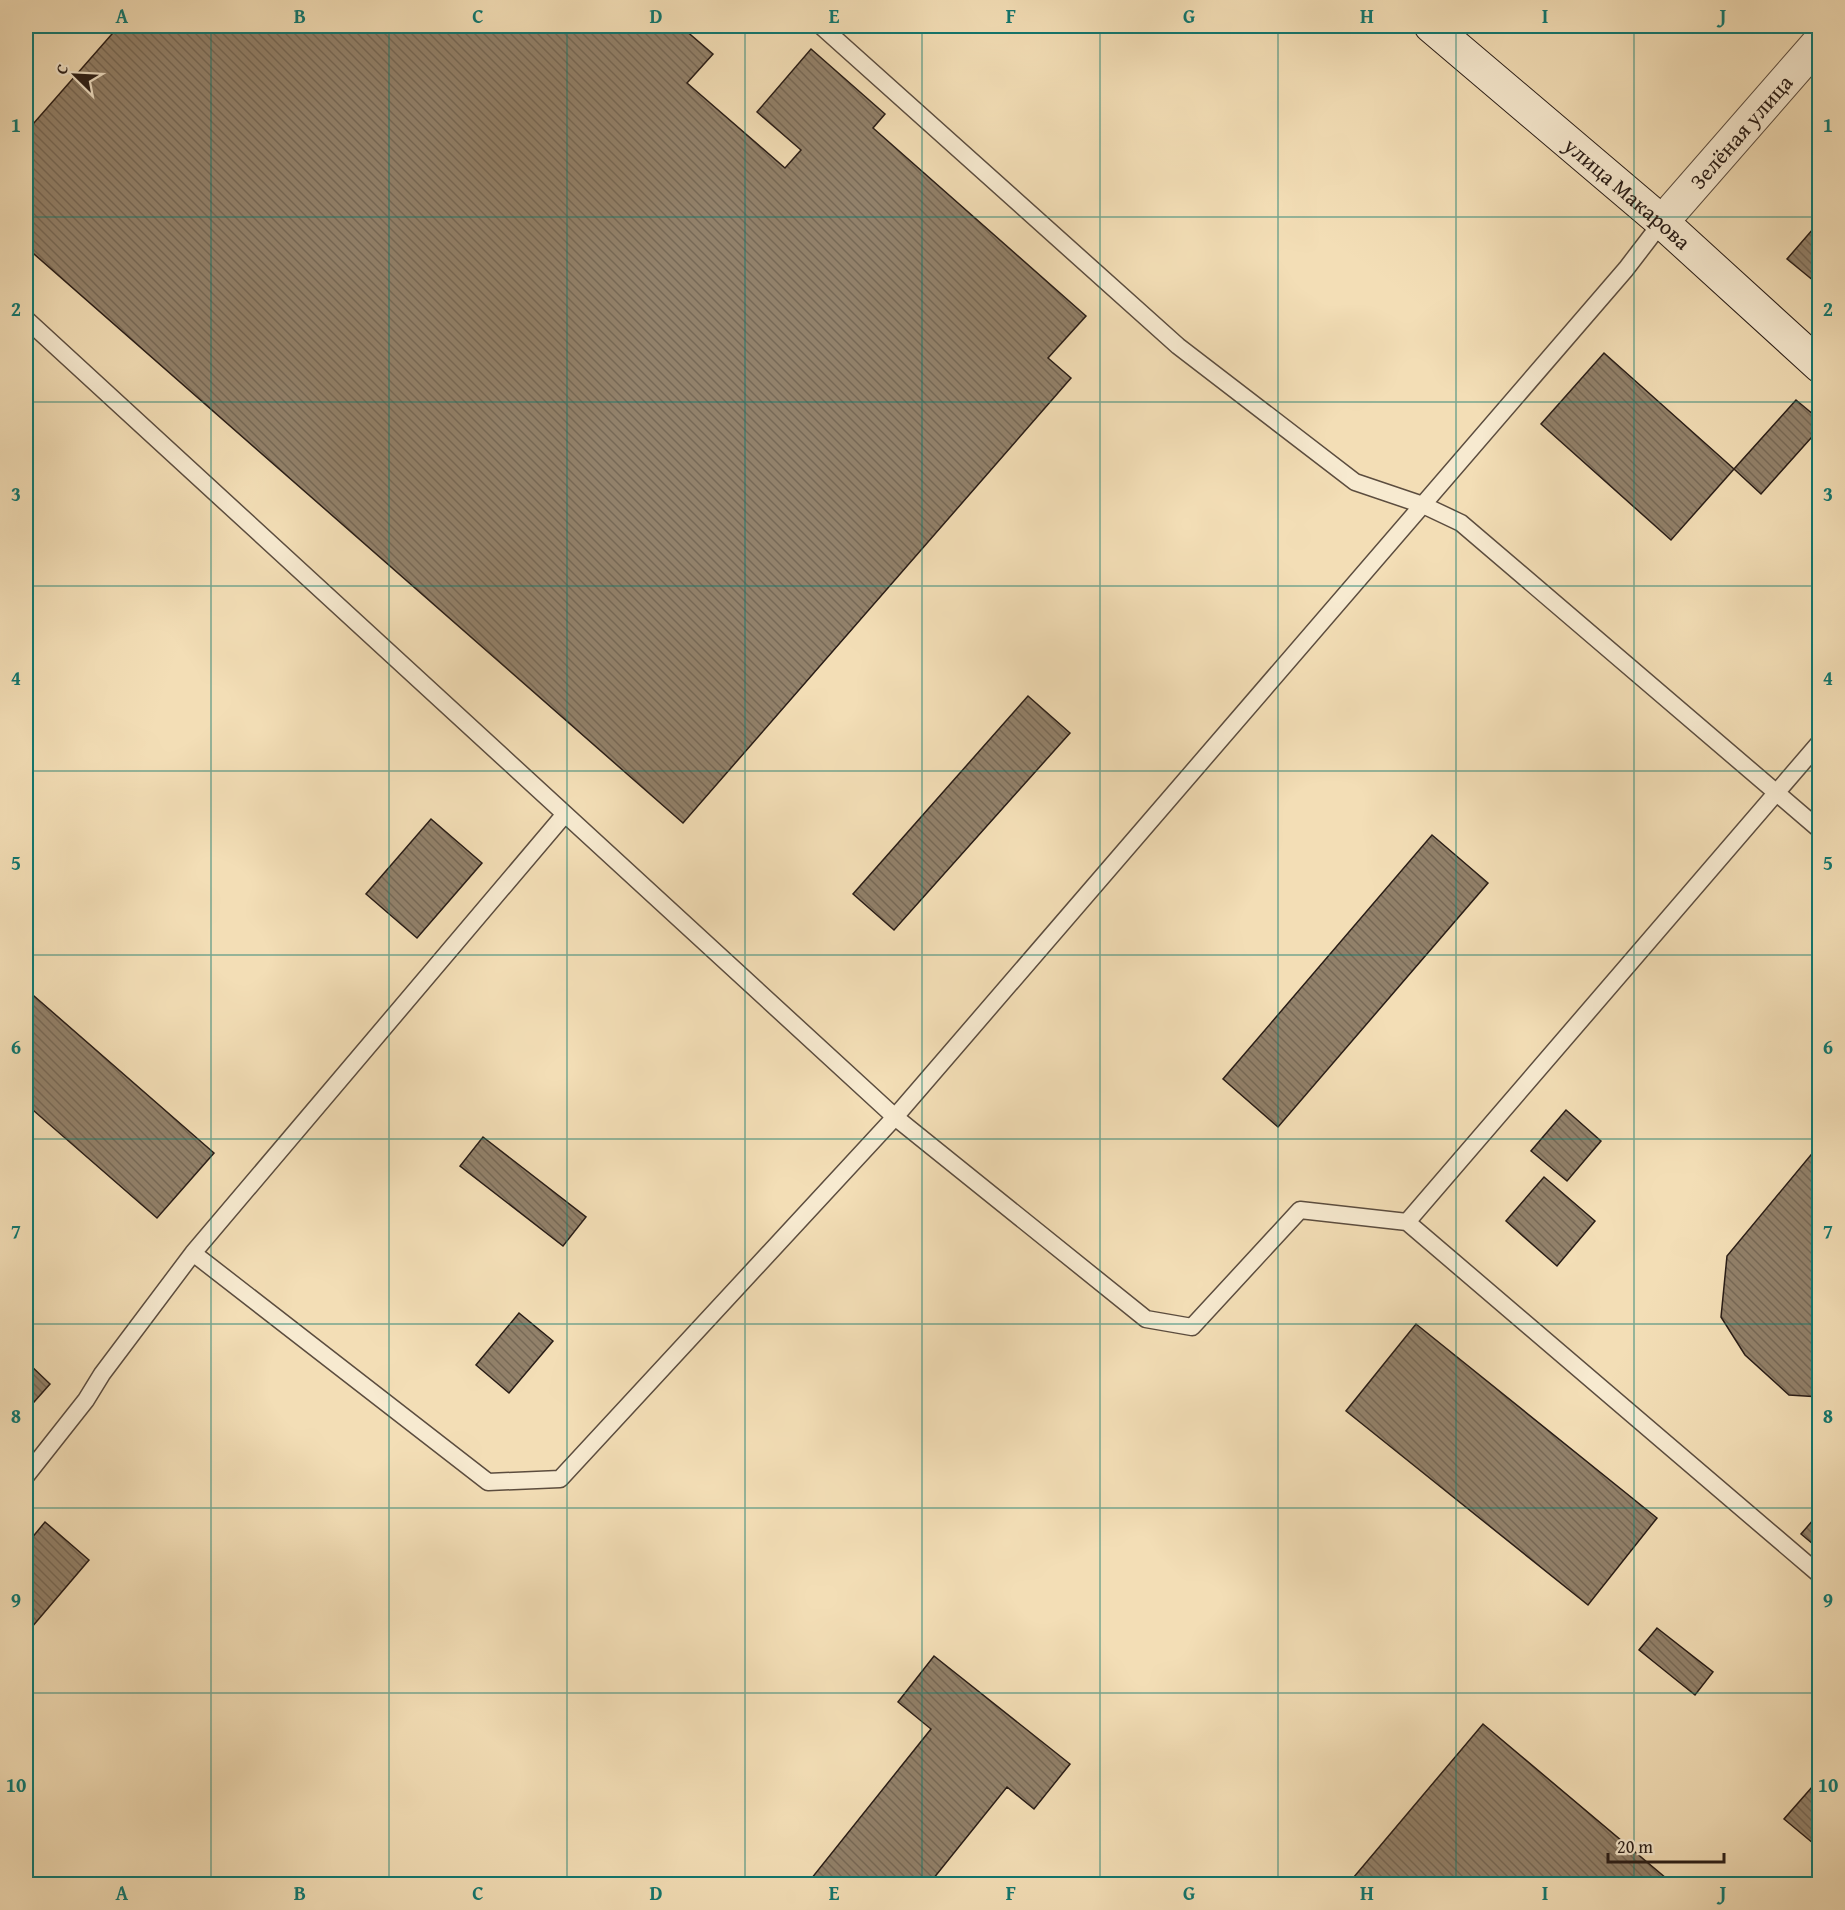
<svg xmlns="http://www.w3.org/2000/svg" width="1845" height="1910" viewBox="0 0 1845 1910" font-family="'Gentium Book Plus',serif">
<style>
.building{fill:url(#building-back-hatch);stroke:#291d17;stroke-width:1.5}
.lines{fill:none;stroke-linecap:round;stroke-linejoin:round}
.lane-casing{stroke:#5c4d3f;stroke-width:19}
.street-casing{stroke:#5c4d3f;stroke-width:35}
.secondary-casing{stroke:#291d17;stroke-width:35}
.lane{stroke:#f7ead0;stroke-width:16}
.street{stroke:#f7ead0;stroke-width:33}
.secondary{stroke:#f7ead0;stroke-width:33}
.grid{fill:none;stroke:#0f766e;stroke-width:1.5;stroke-opacity:0.55}
.labels{text-anchor:middle;stroke-width:4.5;stroke-linejoin:round;paint-order:stroke}
.street-label{font-size:22px;fill:#291d17;stroke:#f7ead0}
.neatline{fill:none;stroke:#0f766e;stroke-width:2}
.grid-label{font-size:20px;text-anchor:middle;font-weight:bold;fill:#0f766e}
</style>
<defs>
<pattern id="building-back-hatch" width="6" height="6" patternUnits="userSpaceOnUse" patternTransform="scale(1.5)"><rect width="6" height="6" fill="#92816a"/><path d="M-1 5l2 2M0 0l6 6M5-1l2 2" fill="none" stroke="#776956"/></pattern>
</defs>
<rect width="100%" height="100%" fill="#f3deb6"/>
<filter id="stains"><feTurbulence type="fractalNoise" baseFrequency=".00333" numOctaves="4"/><feColorMatrix values="0 0 0 0 .2 0 0 0 0 .09 0 0 0 0 .02 0 0 0 .5 -.17"/></filter>
<radialGradient id="worn" r=".72"><stop offset=".6" stop-color="#630" stop-opacity="0"/><stop offset="1" stop-color="#630" stop-opacity=".3"/></radialGradient>
<path class="building" d="M119,26H688L684,29L713,54L687,83L785,168L801,150L757,112L811,49L885,114L873,128L1086,316L1048,358L1071,378L683,823L26,247V132Z
M1820,221V286L1787,259Z
M1604,353L1734,469L1671,540L1541,424Z
M1796,400L1820,420V428L1761,494L1734,469Z
M1028,696L1070,733L894,930L853,894Z
M431,819L482,863L417,938L366,894Z
M1432,835L1488,883L1278,1127L1223,1079Z
M26,989L214,1153L157,1218L26,1104Z
M1566,1110L1601,1141L1567,1181L1531,1151Z
M483,1137L586,1217L563,1246L460,1166Z
M1820,1144V1397L1789,1395L1745,1355L1721,1317L1727,1256Z
M1544,1177L1595,1221L1557,1266L1506,1221Z
M519,1313L553,1341L509,1393L476,1365Z
M1416,1324L1657,1518L1588,1605L1346,1411Z
M26,1361L50,1384L26,1411Z
M1820,1512V1550L1801,1534Z
M45,1522L89,1560L26,1634V1545Z
M1657,1628L1713,1672L1695,1695L1639,1650Z
M934,1656L1070,1764L1034,1809L1007,1787L929,1884H819L811,1879L931,1729L898,1702Z
M1483,1724L1673,1884H1348Z
M1820,1778V1849L1784,1819Z"/>
<g class="lines">
<defs>
<path id="lane" d="M821,26L1178,346L1355,482L1423,505L1461,523L1820,830
M26,319L895,1117L1146,1319L1192,1327L1300,1210L1407,1222L1820,742
M1407,1222L1820,1575
M193,1253L488,1482L560,1479L895,1117L1626,269L1662,222
M26,1476L86,1400L102,1374L193,1253L565,814"/>
<g id="street">
<path id="s1" d="M1662,222L1820,41"/>
</g>
<g id="secondary">
<path id="s2" d="M1431,26L1662,222L1820,366"/>
</g>
</defs>
<use href="#lane" class="lane-casing"/>
<use href="#street" class="street-casing"/>
<use href="#secondary" class="secondary-casing"/>
<use href="#lane" class="lane"/>
<use href="#street" class="street"/>
<use href="#secondary" class="secondary"/>
</g>
<path class="grid" d="M211,26V1884M389,26V1884M567,26V1884M745,26V1884M922,26V1884M1100,26V1884M1278,26V1884M1456,26V1884M1634,26V1884M26,217H1820M26,402H1820M26,586H1820M26,771H1820M26,955H1820M26,1139H1820M26,1324H1820M26,1508H1820M26,1693H1820"/>
<g class="labels">
<g class="street-label">
<text dy="8" stroke="none"><textPath href="#s1" startOffset="120">Зелёная улица</textPath></text>
<text dy="8" stroke="none"><textPath href="#s2" startOffset="258">улица Макарова</textPath></text>
</g>
</g>
<rect width="1845" height="1910" fill="none" stroke="#f3deb6" stroke-width="66"/>
<g transform="translate(75 75) rotate(294)" stroke="#f7ead0" stroke-width="4.5" paint-order="stroke">
<path d="M0-4.5L10 22L0 15L-10 22Z" fill="#291d17"/>
<text y="-9" font-size="16" font-weight="bold" text-anchor="middle" fill="#291d17">С</text>
</g>
<path d="M1608 1853v9h116v-9" fill="none" stroke="#291d17" stroke-width="3"/>
<text x="1617" y="1853" font-size="18" fill="#291d17" stroke="#f7ead0" stroke-width="4.5" paint-order="stroke">20 m</text>
<rect x="33" y="33" width="1779" height="1844" class="neatline"/>
<g class="grid-label">
<text x="122" y="23">A</text>
<text x="300" y="23">B</text>
<text x="478" y="23">C</text>
<text x="656" y="23">D</text>
<text x="834" y="23">E</text>
<text x="1011" y="23">F</text>
<text x="1189" y="23">G</text>
<text x="1367" y="23">H</text>
<text x="1545" y="23">I</text>
<text x="1723" y="23">J</text>
<text x="16" y="132">1</text>
<text x="1828" y="132">1</text>
<text x="16" y="316">2</text>
<text x="1828" y="316">2</text>
<text x="16" y="501">3</text>
<text x="1828" y="501">3</text>
<text x="16" y="685">4</text>
<text x="1828" y="685">4</text>
<text x="16" y="870">5</text>
<text x="1828" y="870">5</text>
<text x="16" y="1054">6</text>
<text x="1828" y="1054">6</text>
<text x="16" y="1238">7</text>
<text x="1828" y="1238">7</text>
<text x="16" y="1423">8</text>
<text x="1828" y="1423">8</text>
<text x="16" y="1607">9</text>
<text x="1828" y="1607">9</text>
<text x="16" y="1792">10</text>
<text x="1828" y="1792">10</text>
<text x="122" y="1900">A</text>
<text x="300" y="1900">B</text>
<text x="478" y="1900">C</text>
<text x="656" y="1900">D</text>
<text x="834" y="1900">E</text>
<text x="1011" y="1900">F</text>
<text x="1189" y="1900">G</text>
<text x="1367" y="1900">H</text>
<text x="1545" y="1900">I</text>
<text x="1723" y="1900">J</text>
</g>
<rect width="100%" height="100%" filter="url(#stains)"/>
<rect width="100%" height="100%" fill="url(#worn)"/>
</svg>
